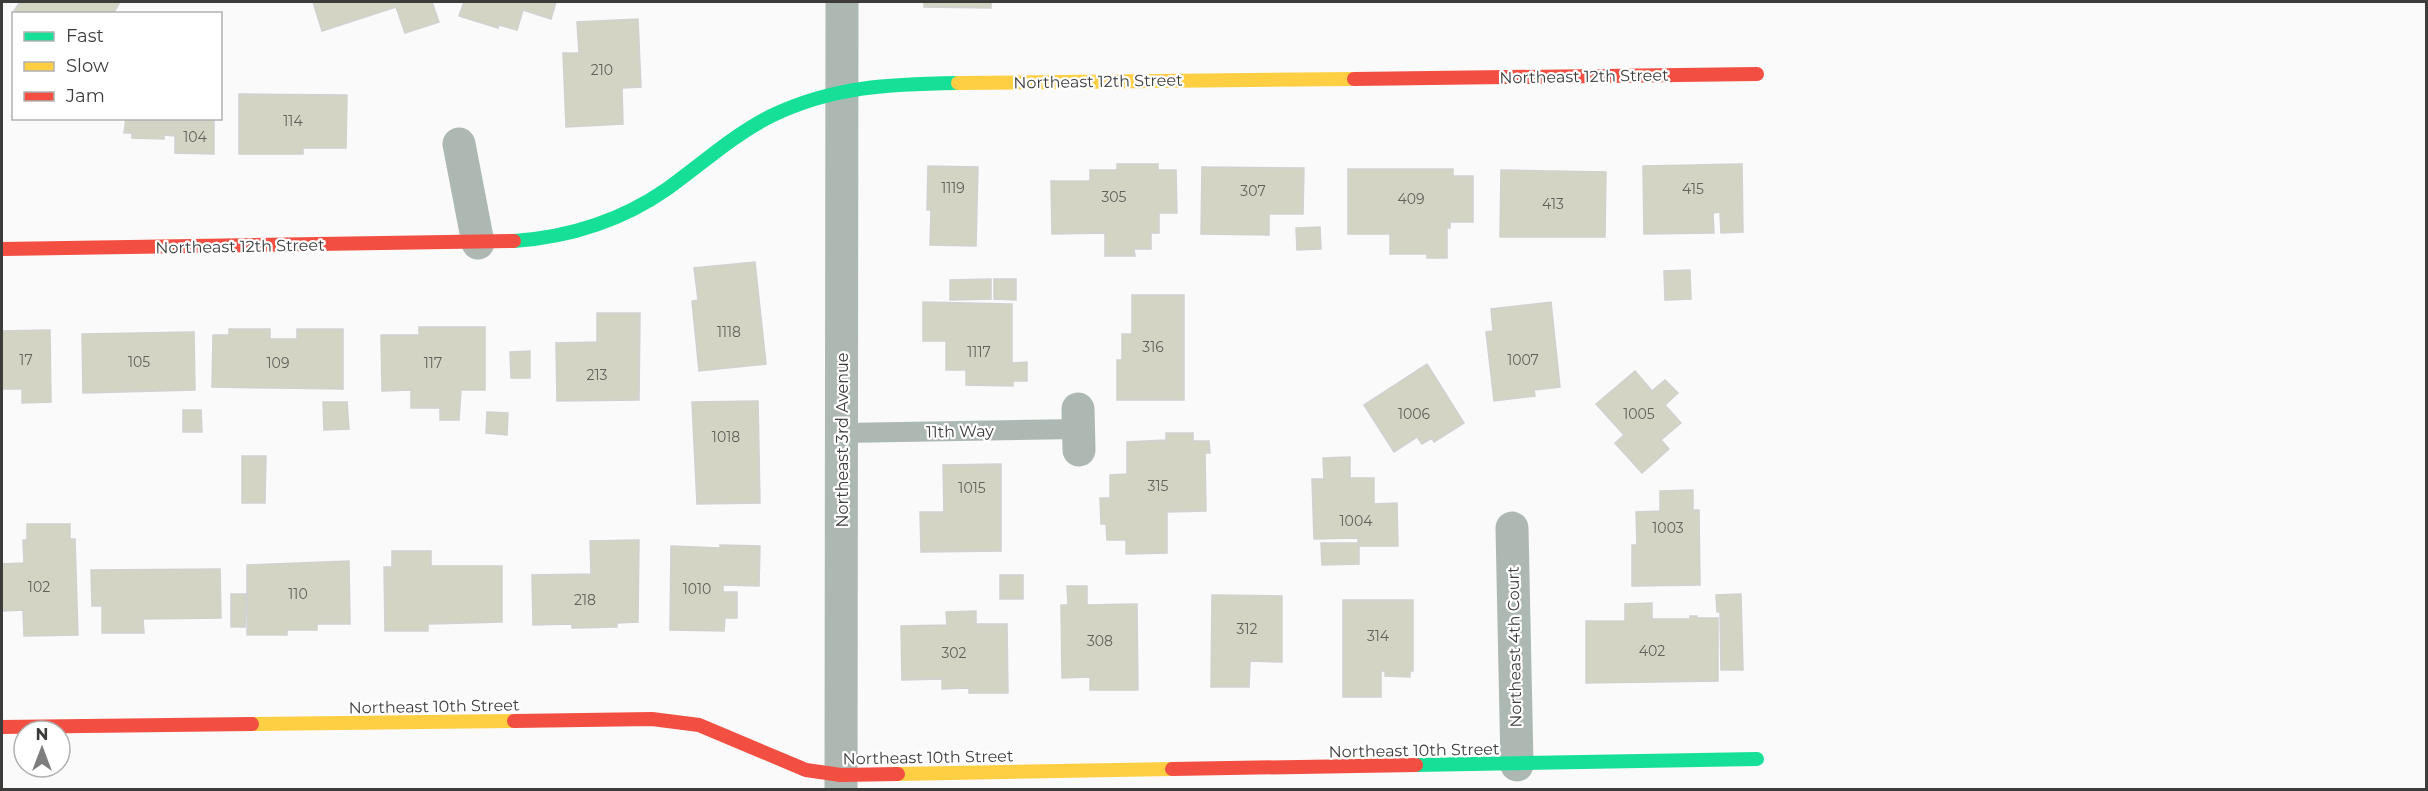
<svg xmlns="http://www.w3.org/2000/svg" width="2428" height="791" viewBox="0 0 2428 791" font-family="Montserrat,sans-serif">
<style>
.building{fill:#d3d4c4;stroke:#d0d1d0;stroke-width:1.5}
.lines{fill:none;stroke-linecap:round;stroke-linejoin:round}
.lane{stroke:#adb8b3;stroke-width:20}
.street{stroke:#adb8b3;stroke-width:33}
.fast{stroke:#16e098;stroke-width:14}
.slow{stroke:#ffcf43;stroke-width:14}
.jam{stroke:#f24e42;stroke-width:14}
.labels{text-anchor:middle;stroke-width:4.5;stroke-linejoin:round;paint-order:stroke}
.number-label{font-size:14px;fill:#62625d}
.street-label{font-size:16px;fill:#3c3c3b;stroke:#fff}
</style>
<rect width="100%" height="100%" fill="#f9faf9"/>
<path class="building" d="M20,2H120L113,14H17L14,11Z
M313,2H432L439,22L405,33L396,7L322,31Z
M464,2H556L551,19L523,10L517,30L499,25L498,28L459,16Z
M924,2H991V8L924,7Z
M638,19L641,87L622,88L623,124L566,127L563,53H579L577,22Z
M239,94L347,95L346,148H303V154H239Z
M126,118H214V154L175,153V136L164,135V139L132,138V133H124Z
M1117,164H1158V170H1176L1177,213H1159V233H1151V249H1134L1135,256H1105V233L1052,234L1051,181H1090V170H1117Z
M1742,164L1743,232L1721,233L1720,212L1713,213L1714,233L1644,234L1643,166Z
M928,166L978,167L976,246L930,245L931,210H927Z
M1202,167L1304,168L1303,214H1269V235L1201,234Z
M1348,169H1453V176H1473V222H1450V228H1447V258H1427V254H1390V234H1348Z
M1501,170L1606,172L1605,237H1500Z
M1320,227L1321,249L1297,250L1296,228Z
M755,262L766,364L699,371L692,301L698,300L694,268Z
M1690,270L1691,299L1665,300L1664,271Z
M991,279V299L950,300V280Z
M994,279H1016V300L994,299Z
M1132,295H1184V400H1117V360H1122V334H1132Z
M923,302L1012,304V363L1027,362V381H1013V386L966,385V370H946V341H923Z
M1551,302L1560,387L1534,390L1535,396L1494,401L1486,332L1493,331L1491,309Z
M597,313H640L639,400L557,401L556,343L597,342Z
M419,327H485V390H461L459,420H440V408H411V390L382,391L381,335H419Z
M229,329H270V339H297V329H343V389L212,387L213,335H229Z
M50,330L51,402L22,403V389H2V331Z
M194,332L195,390L83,393L82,334Z
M530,351V378H511L510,352Z
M1427,364L1464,423L1434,442L1432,438L1422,444L1417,437L1394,452L1364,405Z
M1635,371L1652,391L1665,380L1678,393L1665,405L1681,423L1661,440L1669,449L1642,473L1615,443L1624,435L1596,404Z
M758,401L760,503L697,504L692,402Z
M323,402H347L349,429L324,430Z
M183,410H201L202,432H183Z
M487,412L508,413L507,435L486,433Z
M1166,433H1193V441H1209L1210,453H1205L1206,511L1167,512V553L1126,554V540H1107L1106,524H1101L1100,498H1110V475L1127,474V442L1166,440Z
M242,456H266L265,503H242Z
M1350,457V478H1374V504L1397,503L1398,546H1359V564L1322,565L1321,543H1358V538L1314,539L1312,479H1324L1323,458Z
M1001,464V551L921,552L920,512H944L943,465Z
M1693,490V510H1699L1700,585L1632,586V545H1637L1636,512L1660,511V491Z
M27,524H70V539H75L78,635L24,636L23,610L2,611V564L24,563L23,540H27Z
M639,540L638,622L617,623V627L572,628V624L533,625L532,575L591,574L590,541Z
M720,545L760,546L759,586L723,585V592H737V618H725L724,631L670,630L671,546L720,548Z
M392,551H431V566H502V622L428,624V631H385L384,567H392Z
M349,561L350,624H317V630H287V635H247V565Z
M220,569L221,618L143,619L144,633H102V606H92L91,570Z
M1000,575H1023V599H1000Z
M1067,586H1087V605L1137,604L1138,690H1090V677L1062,678L1061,605H1068Z
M231,594H246L245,627H231Z
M1741,594L1743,670H1721L1720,612H1717L1716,595Z
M1212,595L1282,596V662L1250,661L1249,687H1211Z
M1343,600H1413V671H1410V677L1385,676V671H1381V697H1343Z
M1652,603V619H1690V616H1697V618H1718V681L1586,683V621H1625V604Z
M976,611V624H1007L1008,693H969V688L942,689V679L902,680L901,626L947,625L946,612Z"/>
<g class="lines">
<path class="lane" d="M843,433L1078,429"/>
<path class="street" d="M459,144L478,243
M1078,409L1079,450
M1512,528L1517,765
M841,790L842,2"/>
<path class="fast" d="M514,241C570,237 621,221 667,189C702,164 733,135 771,116C833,86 891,84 958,83
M1416,765L1757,759"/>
<path class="slow" d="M958,83L1354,79
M252,724L514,721
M898,774L1172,769"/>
<path class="jam" d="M1354,79L1757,74
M2,249L514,241
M514,721L652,719L699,725L806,770L841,775L898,774
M2,727L252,724
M1172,769L1416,765"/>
</g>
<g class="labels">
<g class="number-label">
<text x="602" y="75">210</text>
<text x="293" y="126">114</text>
<text x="195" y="142">104</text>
<text x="953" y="193">1119</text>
<text x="1693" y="194">415</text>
<text x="1253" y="196">307</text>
<text x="1114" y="202">305</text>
<text x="1411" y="204">409</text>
<text x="1553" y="209">413</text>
<text x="729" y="337">1118</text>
<text x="1153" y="352">316</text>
<text x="979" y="357">1117</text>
<text x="26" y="365">17</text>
<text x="1523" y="365">1007</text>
<text x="139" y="367">105</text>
<text x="278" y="368">109</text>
<text x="433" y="368">117</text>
<text x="597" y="380">213</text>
<text x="1414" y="419">1006</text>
<text x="1639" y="419">1005</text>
<text x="726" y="442">1018</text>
<text x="1158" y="491">315</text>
<text x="972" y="493">1015</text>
<text x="1356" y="526">1004</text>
<text x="1668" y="533">1003</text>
<text x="39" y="592">102</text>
<text x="697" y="594">1010</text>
<text x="298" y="599">110</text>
<text x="585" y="605">218</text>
<text x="1247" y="634">312</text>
<text x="1378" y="641">314</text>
<text x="1100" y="646">308</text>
<text x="1652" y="656">402</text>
<text x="954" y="658">302</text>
</g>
<g class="street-label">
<text transform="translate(1584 76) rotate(-1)" y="6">Northeast 12th Street</text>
<text transform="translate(1098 81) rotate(-1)" y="6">Northeast 12th Street</text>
<text transform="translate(240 246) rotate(-1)" y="6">Northeast 12th Street</text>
<text transform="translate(960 431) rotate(-1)" y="6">11th Way</text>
<text transform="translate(842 440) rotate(-90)" y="6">Northeast 3rd Avenue</text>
<text transform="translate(1514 647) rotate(-91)" y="6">Northeast 4th Court</text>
<text transform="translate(434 706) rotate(-1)" y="6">Northeast 10th Street</text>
<text transform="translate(1414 750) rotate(-1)" y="6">Northeast 10th Street</text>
<text transform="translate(928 757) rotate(-1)" y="6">Northeast 10th Street</text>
</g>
</g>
<rect width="2428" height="791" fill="none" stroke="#3c3c3b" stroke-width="6"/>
<rect x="12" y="12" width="210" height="108" fill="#ffffff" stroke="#b1b1b1" stroke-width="1.5"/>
<rect x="24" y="32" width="30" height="9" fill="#16e098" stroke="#b1b1b1" stroke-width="1.5"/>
<text x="66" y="42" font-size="18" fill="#3c3c3b">Fast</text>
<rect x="24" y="62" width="30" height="9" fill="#ffcf43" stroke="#b1b1b1" stroke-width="1.5"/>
<text x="66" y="72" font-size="18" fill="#3c3c3b">Slow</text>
<rect x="24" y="92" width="30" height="9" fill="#f24e42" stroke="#b1b1b1" stroke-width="1.5"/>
<text x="66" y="102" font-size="18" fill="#3c3c3b">Jam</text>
<g transform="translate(42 749)"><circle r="28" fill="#ffffff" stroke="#b1b1b1" stroke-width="1.5"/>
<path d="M0-4.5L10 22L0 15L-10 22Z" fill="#7e7e7e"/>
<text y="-9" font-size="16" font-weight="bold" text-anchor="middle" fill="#3c3c3b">N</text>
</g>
</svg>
